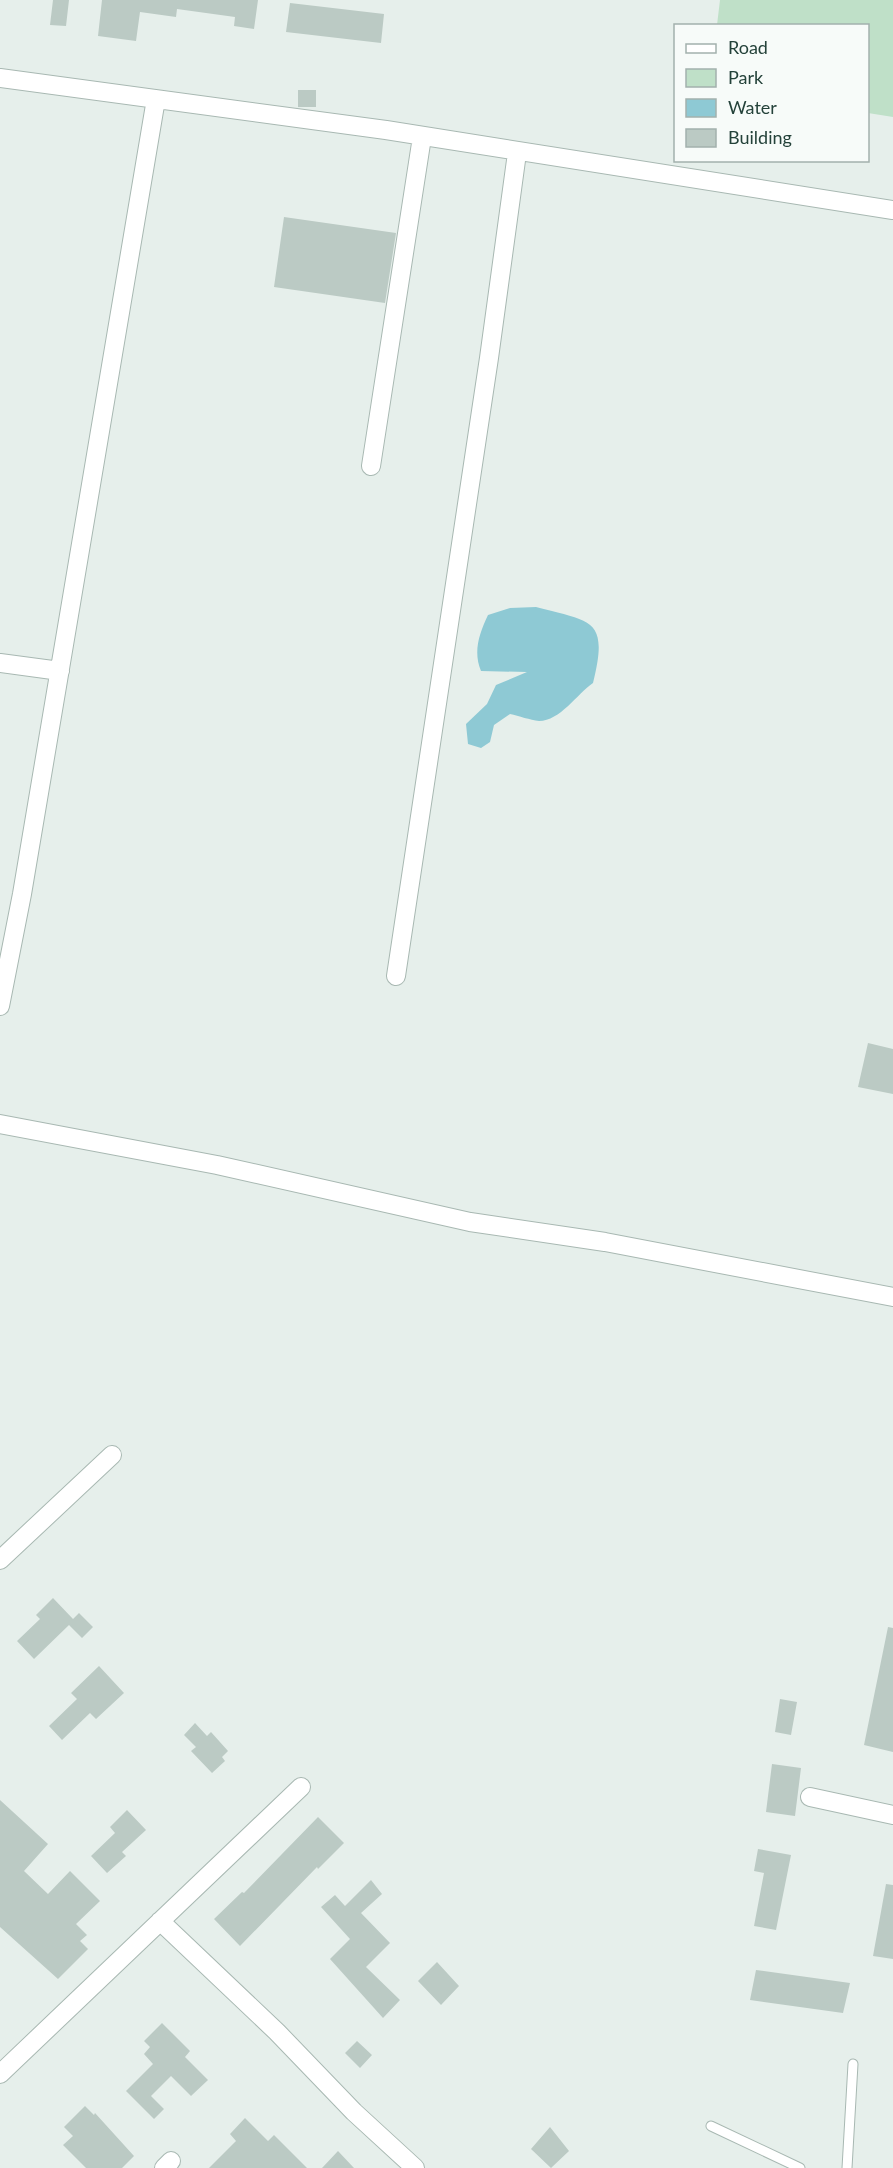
<svg xmlns="http://www.w3.org/2000/svg" width="893" height="2168" viewBox="0 0 893 2168" font-family="Lato,sans-serif">
<style>
.green{fill:#bfe0c8}
.water{fill:#8ec9d4}
.building{fill:#bbcac4}
.lines{fill:none;stroke-linecap:round;stroke-linejoin:round}
.service-casing{stroke:#a8b8b2;stroke-width:11}
.minor-casing{stroke:#a8b8b2;stroke-width:20}
.tertiary-casing{stroke:#a8b8b2;stroke-width:20}
.service{stroke:#fff;stroke-width:9}
.minor{stroke:#fff;stroke-width:18}
.tertiary{stroke:#fff;stroke-width:18}
</style>
<rect width="100%" height="100%" fill="#e6efeb"/>
<path class="green" d="M720,0H893V117L868,113V26L717,25Z"/>
<path class="water" d="M536,607C592,622 609,618 593,683C577,694 560,721 539,721C530,720 519,716 510,714L494,725L490,742L481,748L468,744L466,724L487,704L496,685L527,672L481,671C473,652 479,634 488,615L510,608Z"/>
<path class="building" d="M53,0H69L66,26L50,25Z
M102,0H258L254,29L234,26L235,17L177,9L176,17L140,12L136,41L98,36Z
M290,3L384,14L381,43L286,32Z
M298,90H316V107H298Z
M284,217L396,233L385,303L274,287Z
M868,1043L893,1049V1094L858,1087Z
M53,1598L73,1619L79,1613L93,1627L82,1638L69,1625L34,1659L17,1641L40,1619L36,1615Z
M888,1627L893,1628V1752L864,1745Z
M99,1666L124,1693L96,1719L90,1713L62,1740L49,1726L77,1699L71,1693Z
M780,1699L797,1702L791,1735L775,1732Z
M195,1723L207,1736L211,1732L228,1751L222,1757L225,1761L212,1773L191,1751L196,1747L184,1735Z
M772,1764L801,1768L795,1816L766,1812Z
M0,1800L48,1844L24,1871L48,1894L70,1871L100,1901L76,1924L87,1935L80,1941L88,1949L58,1979L0,1927Z
M127,1810L146,1830L122,1852L126,1856L107,1873L91,1856L115,1833L110,1827Z
M318,1817L344,1843L318,1869L317,1867L240,1946L214,1919L242,1892L244,1893Z
M758,1849L791,1855L776,1930L754,1926L764,1873L754,1871Z
M371,1880L382,1894L361,1913L390,1943L366,1967L400,2000L383,2018L330,1959L350,1939L321,1907L335,1895L345,1906Z
M886,1884L893,1885V1959L873,1956Z
M437,1962L459,1986L441,2005L418,1981Z
M756,1970L850,1983L843,2013L750,2000Z
M162,2023L190,2051L185,2057L208,2080L191,2096L171,2076L151,2096L164,2109L154,2119L126,2091L153,2064L144,2054L150,2047L144,2041Z
M357,2041L372,2055L360,2068L345,2053Z
M85,2106L94,2115L95,2113L134,2156L122,2168H86L63,2145L73,2136L64,2127Z
M245,2118L268,2141L274,2135L307,2168H209L236,2141L230,2134Z
M550,2127L569,2151L551,2168L531,2149Z
M338,2151L354,2168H322Z"/>
<g class="lines">
<defs>
<path id="service" d="M711,2126L800,2168
M847,2168L853,2064"/>
<path id="minor" d="M0,78L386,130L893,210
M371,466L422,137
M0,663L60,671
M396,976L489,358L517,153
M0,1006L22,894L156,99
M0,1560L112,1455
M810,1797L893,1815
M160,1921L277,2032L354,2112L415,2168
M0,2074L301,1787
M164,2168L171,2161"/>
<path id="tertiary" d="M0,1124L217,1165L470,1222L605,1242L893,1297"/>
</defs>
<use href="#service" class="service-casing"/>
<use href="#minor" class="minor-casing"/>
<use href="#tertiary" class="tertiary-casing"/>
<use href="#service" class="service"/>
<use href="#minor" class="minor"/>
<use href="#tertiary" class="tertiary"/>
</g>
<rect x="674" y="24" width="195" height="138" fill="#f7fbf9" stroke="#a3b1ad" stroke-width="1.5"/>
<rect x="686" y="44" width="30" height="9" fill="#ffffff" stroke="#a3b1ad" stroke-width="1.5"/>
<text x="728" y="54" font-size="18" fill="#24423a">Road</text>
<rect x="686" y="69" width="30" height="18" fill="#bfe0c8" stroke="#a3b1ad" stroke-width="1.5"/>
<text x="728" y="84" font-size="18" fill="#24423a">Park</text>
<rect x="686" y="99" width="30" height="18" fill="#8ec9d4" stroke="#a3b1ad" stroke-width="1.5"/>
<text x="728" y="114" font-size="18" fill="#24423a">Water</text>
<rect x="686" y="129" width="30" height="18" fill="#bbcac4" stroke="#a3b1ad" stroke-width="1.5"/>
<text x="728" y="144" font-size="18" fill="#24423a">Building</text>
</svg>
